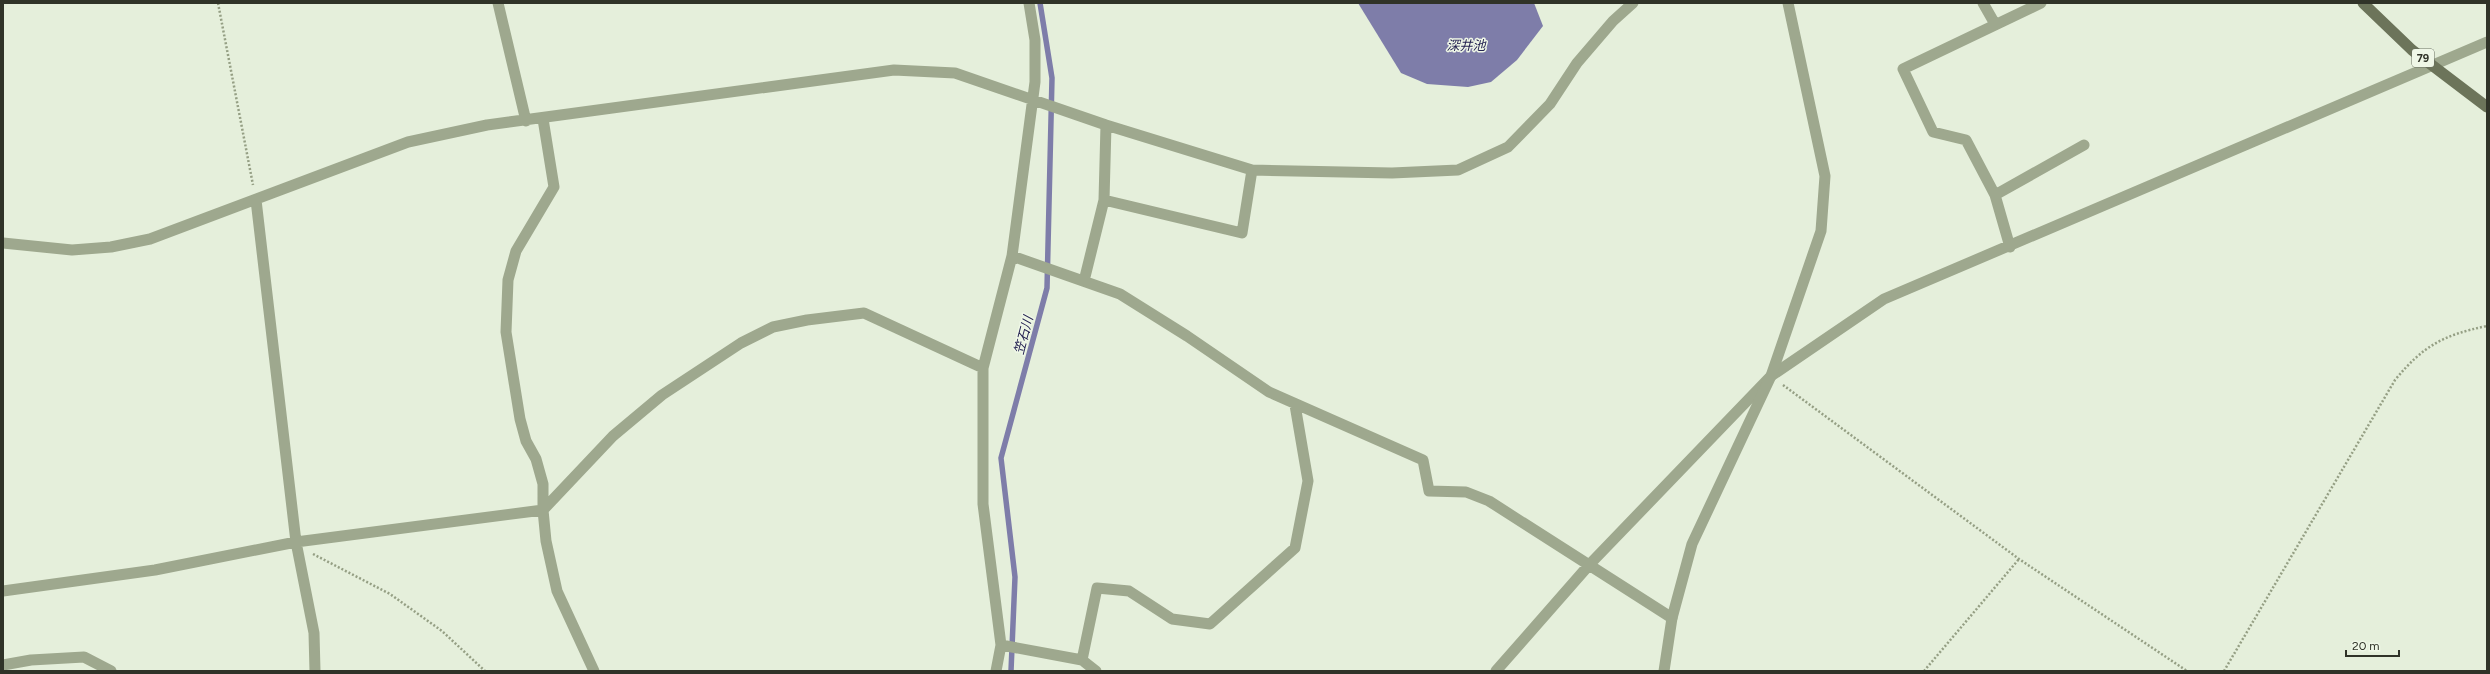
<svg xmlns="http://www.w3.org/2000/svg" width="2490" height="674" viewBox="0 0 2490 674" font-family="Figtree,'Noto Sans JP',sans-serif">
<style>
.water{fill:#7e7da9}
.lines{fill:none;stroke-linecap:round;stroke-linejoin:round}
.stream{stroke:#7e7da9;stroke-width:5.5}
.path{stroke:#959f84;stroke-width:2.5;stroke-dasharray:2 2;stroke-linecap:butt}
.minor{stroke:#9ea88e;stroke-width:11}
.tertiary{stroke:#9ea88e;stroke-width:11}
.primary{stroke:#6c745a;stroke-width:11}
.labels{text-anchor:middle;stroke-width:3;stroke-linejoin:round;paint-order:stroke}
.shield{fill:#eff7e7;stroke:#696e61;stroke-width:1}
.shield-label{font-size:11px;font-weight:bold;fill:#303328}
.water-label{font-size:13px;font-style:italic;fill:#232150;stroke:#eff7e7}
</style>
<rect width="100%" height="100%" fill="#e5efdb"/>
<path class="water" d="M1358,3H1534L1543,26L1517,60L1491,82L1468,87L1427,84L1401,73Z"/>
<g class="lines">
<path class="stream" d="M1011,671L1015,577L1001,458L1047,288L1052,78L1040,3"/>
<path class="path" d="M218,3L253,185
M1783,385L2019,559L2187,671
M313,554L390,594L442,631L485,671
M1924,671L2019,559
M2224,671L2395,380C2423,346 2443,335 2487,326"/>
<path class="minor" d="M498,3L526,121
M1983,3L1995,24
M543,119L554,187L516,251L508,280L506,332L520,419L526,441L536,459L543,484V510
M1995,195L2084,145
M256,200L296,542L314,633L315,671
M1104,200L1242,233L1252,170
M3,243L72,250L111,247L150,239L408,142L487,125L894,70L955,73L1106,125L1252,170L1392,173L1458,170L1508,147L1550,104L1577,63L1613,21L1633,3
M2010,247L1995,195L1966,140L1933,132L1903,69L2041,3
M1012,256L1120,294L1187,336L1269,392L1423,460L1429,491L1466,492L1489,501L1672,618
M1084,281L1104,200L1106,125
M543,510L613,436L662,395L741,343L773,327L807,320L864,313L983,368
M3,591L155,570L296,542L543,510L546,541L557,591L594,671
M1001,645L1082,660L1096,671
M1082,660L1097,588L1129,591L1172,619L1210,624L1295,548L1308,481L1295,405
M3,665L31,660L84,657L111,671
M996,671L1001,645L983,504V368L1012,256L1035,82V40L1029,3
M1496,671L1589,565L1771,376L1884,299L2487,42"/>
<path class="tertiary" d="M1664,671L1672,618L1692,544L1771,376L1821,231L1825,176L1788,3"/>
<path class="primary" d="M2363,3L2412,50L2487,107"/>
</g>
<g class="labels">
<rect class="shield" x="2412" y="49" width="22" height="18" rx="3"/>
<g class="shield-label">
<text x="2423" y="62">79</text>
</g>
<g class="water-label">
<text x="1466" y="50">深井池</text>
<text transform="translate(1023 335) rotate(-75)" y="5">笠石川</text>
</g>
</g>
<rect width="2490" height="674" fill="none" stroke="#303328" stroke-width="8"/>
<path d="M2346 650v6h53v-6" fill="none" stroke="#303328" stroke-width="2"/>
<text x="2352" y="650" font-size="12" fill="#303328" stroke="#eff7e7" stroke-width="3" paint-order="stroke">20 m</text>
</svg>
